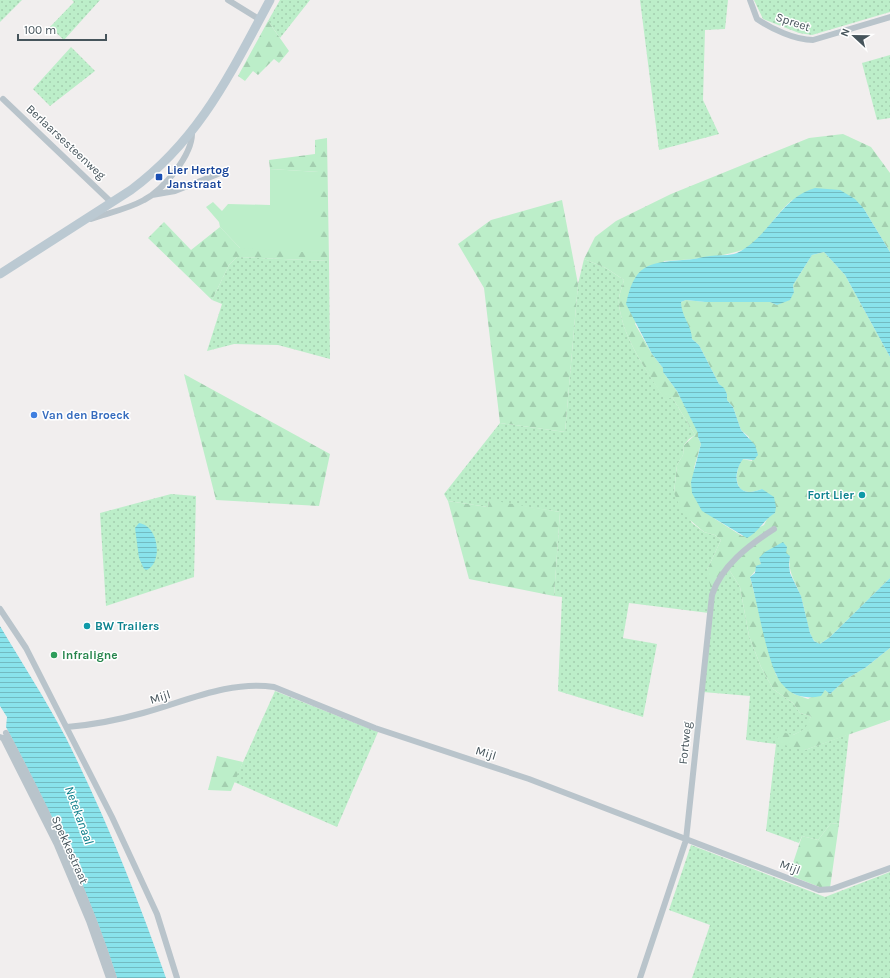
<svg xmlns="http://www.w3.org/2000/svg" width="890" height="978" viewBox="0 0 890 978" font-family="Karla,sans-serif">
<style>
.grass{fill:url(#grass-dots)}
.forest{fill:url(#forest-firs)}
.green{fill:#bceec9}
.water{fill:url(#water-rules)}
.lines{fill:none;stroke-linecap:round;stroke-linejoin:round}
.street{stroke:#b9c4cb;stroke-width:6}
.secondary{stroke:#bbc9d2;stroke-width:9}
.transit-dot{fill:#1a4fb4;stroke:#fff;stroke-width:1.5}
.shop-dot{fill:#3f7fe0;stroke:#fff;stroke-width:1.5}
.culture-dot{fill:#0f9aa8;stroke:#fff;stroke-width:1.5}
.leisure-dot{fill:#2e9e5b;stroke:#fff;stroke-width:1.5}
.labels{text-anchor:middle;stroke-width:3;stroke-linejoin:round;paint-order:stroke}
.street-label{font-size:12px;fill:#46545b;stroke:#fff}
.transit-label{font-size:12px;font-weight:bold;fill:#164399;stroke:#fff;text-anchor:start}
.shop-label{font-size:12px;font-weight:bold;fill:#366cbe;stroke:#fff;text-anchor:start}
.culture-label{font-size:12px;font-weight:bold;fill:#0d838f;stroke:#fff;text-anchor:end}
.leisure-label{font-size:12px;font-weight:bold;fill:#27864d;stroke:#fff;text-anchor:start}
.water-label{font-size:13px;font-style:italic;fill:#0e7f8a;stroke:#fff}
</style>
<defs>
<pattern id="grass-dots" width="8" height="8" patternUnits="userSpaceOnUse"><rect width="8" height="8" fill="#bceec9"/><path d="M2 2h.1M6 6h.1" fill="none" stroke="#a3ceaf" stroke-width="1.8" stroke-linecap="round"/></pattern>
<pattern id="forest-firs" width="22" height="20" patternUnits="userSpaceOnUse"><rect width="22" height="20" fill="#bceec9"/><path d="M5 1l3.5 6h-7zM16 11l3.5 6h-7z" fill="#a3ceaf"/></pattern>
<pattern id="water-rules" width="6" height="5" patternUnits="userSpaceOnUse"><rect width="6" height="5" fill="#89e3eb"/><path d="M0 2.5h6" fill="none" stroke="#72bbc1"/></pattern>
</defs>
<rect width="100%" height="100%" fill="#f1eeee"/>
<path class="grass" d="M0,0H22L0,22Z
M72,0H100L64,40L50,27L74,2Z
M280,0H310L280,38L268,21Z
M640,0H728L725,29L705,30L703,100L719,134L659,150Z
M754,0H890V12L812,35L799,33L763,19Z
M71,47L95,71L50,106L33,89Z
M890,55V118L877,120L862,63Z
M237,257L329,261L330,359L278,345L234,344L207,351L222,304L212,300L229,265Z
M584,259L606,268L624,280C622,287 618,297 619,304C623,340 647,370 665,399L672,397L695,435L689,439L684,445L683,455L677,465L674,492L692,523L704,532L715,535L721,540L707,570L728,568L740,587L749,636L761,667L773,689L793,703L800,713L811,716L806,729L793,735L805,750L849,734L839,824L831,823L818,840L802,836L799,843L766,831L776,744L746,740L750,696L703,692L709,613L629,603L623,638L657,644L643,717L558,691L562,597L554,596L560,512L489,501L488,507L448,501L444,494L500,423L565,432L578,284Z
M171,494L196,496L194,577L106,606L100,513Z
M275,691L378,732L337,827L234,782Z
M691,845L825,897L890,872V978H692L710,925L669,910Z"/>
<path class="forest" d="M268,21L289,51L279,63L274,59L258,75L253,71L245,81L238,76Z
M843,134L871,147L890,173V252L864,209L792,200C777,213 767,231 753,244C738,257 685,260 664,261L635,324L652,354L663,368V372L677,391L699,433L698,437L701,444L694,468L715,519L742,536L764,525L768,517L775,513L762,489C758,490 753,492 749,492C732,491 736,469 742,459L752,461L749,437L741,430L733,407L727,400V394L719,384L699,345L692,339L681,309V302L686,300L705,302H770L777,305L794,292L793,285L812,255L824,252L845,275L890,357V578L830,637L820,644C814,642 812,638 810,633C806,621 805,609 801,597C796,582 787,572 790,556L759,558L761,564L750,577L776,675L794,694L808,699L825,690L830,694L846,679L865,668L890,648V720L805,750L776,743L779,731L793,735L805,729L811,716L800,713L793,703L773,689L761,667L749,636L740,587L728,568L712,595L707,570L721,540L715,535L704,532L683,514L674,493L677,465L683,455L684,445L695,435L672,397L665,400C647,370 623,340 619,304C618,297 622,287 624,280L606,268L584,259L595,237L616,221L671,194L809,138Z
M327,138L329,261L237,257L229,265L212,300L148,238L164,222L191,250L220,227L240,248L319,172L270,169L269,160L315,154V140Z
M562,200L578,284L565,432L500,423L484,288L458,244L491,220Z
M184,374L330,454L319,506L216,500Z
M489,500L560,512L554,596L469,579L448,501L488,507Z
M217,756L243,762L231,791L208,790Z
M831,823L839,824L830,888H822L789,875L802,836L818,840Z"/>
<path class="green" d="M270,169L319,172V253L240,248L220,227L219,222L206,207L213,202L222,211L228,204L270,205Z"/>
<path class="water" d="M815,188L840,190L855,199L864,209L890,252V357L845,275L824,252L812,255L793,285L794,292L790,300L777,305L770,302H705L686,300L681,302C681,316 692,326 692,339L699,345L719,384L724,388L727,394V400L733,407L741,430L755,445L758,455L754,460L743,459C735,469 732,491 749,492C753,492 758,490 762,489L774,497L776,507L775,513C764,519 759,532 747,538L702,511L692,493L691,482L701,444L698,437V433L677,391L663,372V368L652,354L626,304C635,264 647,263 683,260C692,260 701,257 710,256C719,255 729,256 737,253C769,238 780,198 815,188Z
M139,523C159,526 163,562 147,570L144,569L139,558L135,528Z
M783,542L787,547L786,553L790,556L789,564L790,573L801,596L810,633L814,641L820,644L830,637L890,578V648L865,668L846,679L830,694L825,690L821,696C807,699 793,697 783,685C767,668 758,602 750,577L755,573L756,566L761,564L759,558L765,552Z
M0,626C22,663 46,700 66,738C105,816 137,896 166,978H117C89,890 49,808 6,727L7,717L0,706Z"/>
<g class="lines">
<path class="street" d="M228,0L259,19
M750,0L757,19C772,29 795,40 813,40L890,17
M3,99L112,203
M152,195L175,191L218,174
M91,219C108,213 128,209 144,200C163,190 193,155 192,132
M0,609L26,648L112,817L157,914L177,978
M67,727C92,725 118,720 143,713C184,702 230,680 274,687L375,728L529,779L819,890L832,889L890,868
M6,733C48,812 87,892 114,978
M0,737L3,738L57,845L89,921L109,978
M640,978L686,840L712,595C721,566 749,545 774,529"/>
<path class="secondary" d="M0,274L131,190C200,139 230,74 270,0"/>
</g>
<rect class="transit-dot" x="155" y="173" width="8" height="8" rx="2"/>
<circle class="shop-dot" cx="34" cy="415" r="4"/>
<g class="culture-dot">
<circle cx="862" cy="495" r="4"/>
<circle cx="87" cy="626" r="4"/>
</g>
<circle class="leisure-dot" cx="54" cy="655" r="4"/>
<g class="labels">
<g class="street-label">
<text transform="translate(793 22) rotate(18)" y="4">Spreet</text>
<text transform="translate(66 142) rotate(43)" y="4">Berlaarsesteenweg</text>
<text transform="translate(160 697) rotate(-17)" y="4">Mijl</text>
<text transform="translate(685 743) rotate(-84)" y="4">Fortweg</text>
<text transform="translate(486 753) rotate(17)" y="4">Mijl</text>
<text transform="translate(70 850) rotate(66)" y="4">Spekkestraat</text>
<text transform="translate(790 867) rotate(21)" y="4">Mijl</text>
</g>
<g class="transit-label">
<text x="167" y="174">Lier Hertog<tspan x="167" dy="14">Janstraat</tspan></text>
</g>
<g class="shop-label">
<text x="42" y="419">Van den Broeck</text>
</g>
<g class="culture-label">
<text x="854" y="499">Fort Lier</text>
<text x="95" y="630" text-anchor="start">BW Trailers</text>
</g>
<g class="leisure-label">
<text x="62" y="659">Infraligne</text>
</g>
<g class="water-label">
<text transform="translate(80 815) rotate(70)" y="5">Netekanaal</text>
</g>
</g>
<g transform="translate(854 36) rotate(292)" stroke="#ffffff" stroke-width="3" paint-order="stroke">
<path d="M0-3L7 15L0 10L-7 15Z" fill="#46545b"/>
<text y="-6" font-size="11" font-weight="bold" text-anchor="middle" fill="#46545b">N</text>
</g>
<path d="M18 34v6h88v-6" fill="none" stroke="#46545b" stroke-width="2"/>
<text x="24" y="34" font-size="12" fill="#46545b" stroke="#ffffff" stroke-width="3" paint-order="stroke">100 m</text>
</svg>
